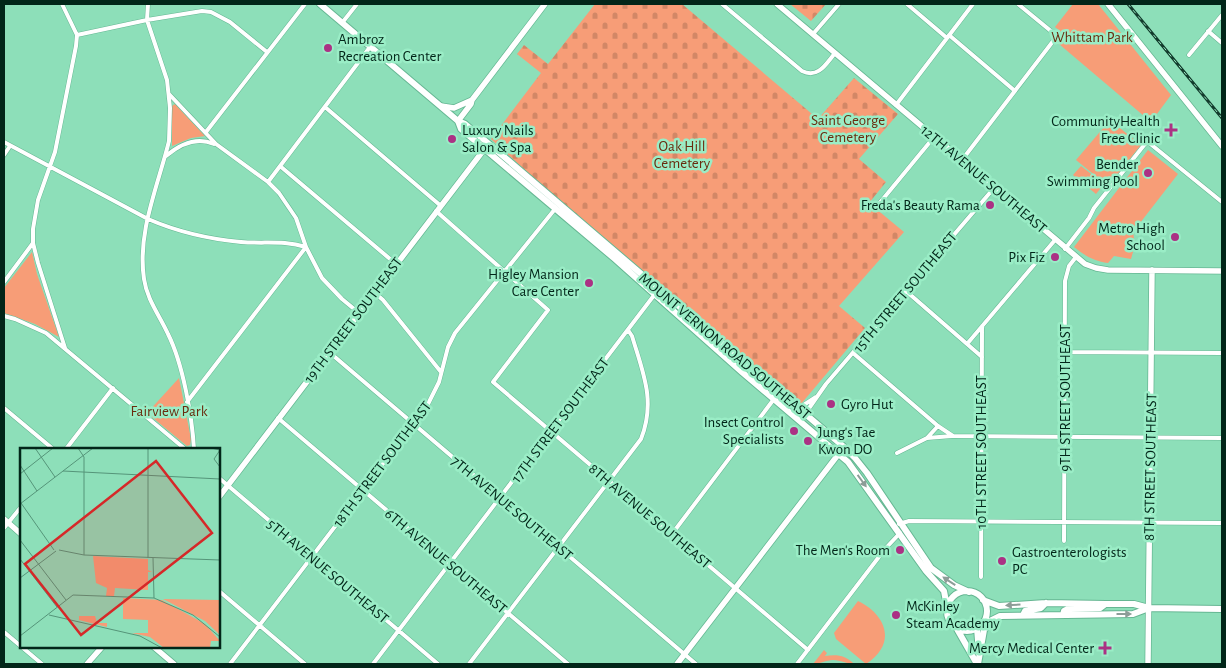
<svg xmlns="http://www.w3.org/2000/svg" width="1226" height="668" viewBox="0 0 1226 668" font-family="'Alegreya Sans',sans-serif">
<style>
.green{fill:#f79d77}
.cemetery{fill:url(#cemetery-stones)}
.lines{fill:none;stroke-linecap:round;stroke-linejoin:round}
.street-casing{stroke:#66b793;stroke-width:5}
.secondary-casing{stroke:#66b793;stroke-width:7}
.primary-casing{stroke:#66b793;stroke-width:8}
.street{stroke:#fff;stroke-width:4}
.secondary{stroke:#fff;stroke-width:5.5}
.primary{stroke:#fff;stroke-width:6}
.rail-casing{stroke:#123b2c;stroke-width:3}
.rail{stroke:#9aedc6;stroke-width:1;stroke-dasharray:4;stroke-linecap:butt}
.oneway{fill:#8d9d98}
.poi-dot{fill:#ab3184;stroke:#9aedc6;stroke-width:2}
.labels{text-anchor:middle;stroke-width:5;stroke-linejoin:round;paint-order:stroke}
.park-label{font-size:15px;fill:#692c0f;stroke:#9aedc6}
.poi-label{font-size:15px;fill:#022619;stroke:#9aedc6;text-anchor:end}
.street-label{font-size:15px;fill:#022619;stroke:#9aedc6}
.inset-road{fill:none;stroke:#559579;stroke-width:1}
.view{fill:#d62828;fill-opacity:0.15;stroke:#d62828;stroke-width:2.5}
.inset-edge{fill:none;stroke:#022619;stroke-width:2.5}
</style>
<defs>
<pattern id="cemetery-stones" width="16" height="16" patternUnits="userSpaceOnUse" patternTransform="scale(1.25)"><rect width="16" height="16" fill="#f79d77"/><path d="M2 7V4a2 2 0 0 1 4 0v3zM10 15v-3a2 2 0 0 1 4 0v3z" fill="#d28766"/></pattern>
</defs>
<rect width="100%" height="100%" fill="#8ddfb9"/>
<path class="green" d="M1073,4H1098L1171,95L1151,122L1059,44L1065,35L1055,27Z
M175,104L205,136L191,138L172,146V106Z
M1110,120L1141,145L1108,186L1076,160Z
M1148,150L1178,174L1133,232L1135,245L1131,259L1114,256L1108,263C1094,261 1085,256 1074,247Z
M1081,166L1104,184L1096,194L1073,175Z
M32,252L37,274L59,337L35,324L4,313V288Z
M179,378L191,439L190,445L187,446L147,413Z
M858,601C887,615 897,644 866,664L836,639L834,633Z
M824,650L827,653L825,656C836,654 846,655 854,664C847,664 841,660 833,660C826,660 820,664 813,664Z"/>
<path class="cemetery" d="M595,4H682L818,119L854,78L898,114L859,159L886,182L869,203L904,232L839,306L865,328L801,404H798L540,184L491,139L541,73L517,54L524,45L548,64Z
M790,4H826L811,21Z"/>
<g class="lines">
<defs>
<path id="street" d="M62,4L77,35L76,46L55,152L38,200L33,229V243L38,263L65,348
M148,4L147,20L167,80L170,108L169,141C158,186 137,232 144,279C147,300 160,316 168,334C183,364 192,416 194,449
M722,4L802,71C818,79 826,64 835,53
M907,4L947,38
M342,23L357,4
M1208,31L1222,43
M813,34L839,4
M77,35L147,20L202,11L211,12L230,22L267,52
M949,35L1015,91
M1189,55L1222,15
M169,94L216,144L268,182L279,193L296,218L306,247L322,278L342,299L359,313
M896,105L973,4
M325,107L441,206
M206,132L305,4
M4,142L148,219C178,232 208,239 241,242C265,244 283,240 306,247L187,402
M4,155L10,146
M166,156C180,144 196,136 214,144
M962,160L1057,36L1018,4
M280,166L396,264
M268,182L370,47
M878,205L934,137
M436,211L548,310L493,382L808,650
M1065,249L1089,218L1094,208L1145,144L1148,142L1222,202
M4,282L33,243
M906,291L982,357
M375,293L383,300L441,372
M4,316L15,319L46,333L185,449
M967,344L1055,240
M329,352L696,664
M1065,352L1222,353
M853,353L938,426L953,436L1222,438
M4,408L53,449
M799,408L816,397
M805,414L826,384L994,188
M278,418L568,664
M927,438L952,436
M66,449L113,388
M897,453L927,438L938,426
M219,478L438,664
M899,524L909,521L1222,523
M4,528L21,507
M672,534L774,399
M1064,541L1065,281L1069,266L1076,257
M981,577L982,326
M219,591L305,664
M4,632L42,664
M230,664L427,406L439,382L448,347L455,333L555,209
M373,664L655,294
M469,664L641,439C656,401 643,373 632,336L628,330
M797,664L885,549L900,533"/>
<path id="secondary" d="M777,4L1085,264L1096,268L1108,270L1222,271
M1108,4L1222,146
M441,106L454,108L472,100
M458,121L471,104L472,100L545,4
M219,497L486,147
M4,519L21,534
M154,647L174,664
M87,664L102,647
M677,664L844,447
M1148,664L1152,270"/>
<path id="primary" d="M320,4L458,121L465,124L489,144L844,447L855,458L867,473L931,568L954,585L969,592
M458,121L461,129L615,259L743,373L848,462L926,571L944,591L947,607
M947 611a20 20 0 1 1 40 0a20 20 0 1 1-40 0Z
M983,600L999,606L1046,603L1106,604H1134L1149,608L1222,609
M1023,615L1025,611L1041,608L1046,603
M1063,615L1064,611L1068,609L1100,608L1104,605
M980,626L1000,616L1133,614L1149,608
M977,628L979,653
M957,629L977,664
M978,664L984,630L991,621"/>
</defs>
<use href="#street" class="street-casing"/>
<use href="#secondary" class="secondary-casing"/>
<use href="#primary" class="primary-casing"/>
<use href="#street" class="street"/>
<use href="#secondary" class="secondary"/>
<use href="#primary" class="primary"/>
<defs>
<path id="rail" d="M1128,4L1222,118"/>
</defs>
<use href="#rail" class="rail-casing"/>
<use href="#rail" class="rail"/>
</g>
<defs><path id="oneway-solid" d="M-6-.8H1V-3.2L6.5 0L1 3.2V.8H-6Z" transform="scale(1.25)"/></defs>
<g class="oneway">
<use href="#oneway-solid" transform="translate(862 481) rotate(54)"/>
<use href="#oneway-solid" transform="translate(949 581) rotate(-147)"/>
<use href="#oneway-solid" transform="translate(1013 605) rotate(176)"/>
<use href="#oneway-solid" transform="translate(1124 614)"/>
</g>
<g class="poi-dot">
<circle cx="328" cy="48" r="5"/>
<path d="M1168.5 122.5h5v5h5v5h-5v5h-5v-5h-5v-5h5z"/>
<circle cx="452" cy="139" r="5"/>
<circle cx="1148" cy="173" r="5"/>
<circle cx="990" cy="205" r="5"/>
<circle cx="1175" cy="237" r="5"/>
<circle cx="1055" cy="257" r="5"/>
<circle cx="589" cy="283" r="5"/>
<circle cx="831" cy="404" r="5"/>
<circle cx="794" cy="431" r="5"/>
<circle cx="808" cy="441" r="5"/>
<circle cx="900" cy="550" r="5"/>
<circle cx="1002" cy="561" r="5"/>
<circle cx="896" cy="615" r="5"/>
<path d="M1102.5 640.5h5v5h5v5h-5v5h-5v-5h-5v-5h5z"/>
</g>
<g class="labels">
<g class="park-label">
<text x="1092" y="42">Whittam Park</text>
<text x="848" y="125">Saint George<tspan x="848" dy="17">Cemetery</tspan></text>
<text x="682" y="151">Oak Hill<tspan x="682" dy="17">Cemetery</tspan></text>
<text x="169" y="416">Fairview Park</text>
</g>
<g class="poi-label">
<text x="338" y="44" text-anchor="start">Ambroz<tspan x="338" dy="17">Recreation Center</tspan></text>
<text x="1160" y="126">CommunityHealth<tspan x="1160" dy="17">Free Clinic</tspan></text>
<text x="462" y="135" text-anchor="start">Luxury Nails<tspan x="462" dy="17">Salon &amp; Spa</tspan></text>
<text x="1138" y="169">Bender<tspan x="1138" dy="17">Swimming Pool</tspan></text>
<text x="980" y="210">Freda's Beauty Rama</text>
<text x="1165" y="233">Metro High<tspan x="1165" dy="17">School</tspan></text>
<text x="1045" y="262">Pix Fiz</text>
<text x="579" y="279">Higley Mansion<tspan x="579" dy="17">Care Center</tspan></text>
<text x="841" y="409" text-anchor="start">Gyro Hut</text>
<text x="784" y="427">Insect Control<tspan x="784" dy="17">Specialists</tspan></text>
<text x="818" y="437" text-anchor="start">Jung's Tae<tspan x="818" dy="17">Kwon DO</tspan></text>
<text x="890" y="555">The Men's Room</text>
<text x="1012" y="557" text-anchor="start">Gastroenterologists<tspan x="1012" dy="17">PC</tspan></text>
<text x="906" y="611" text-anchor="start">McKinley<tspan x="906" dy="17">Steam Academy</tspan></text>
<text x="1094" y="653">Mercy Medical Center</text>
</g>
<g class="street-label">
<text transform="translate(984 179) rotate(40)" y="5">12TH AVENUE SOUTHEAST</text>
<text transform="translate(905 292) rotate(-50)" y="5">15TH STREET SOUTHEAST</text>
<text transform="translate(353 320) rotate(-53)" y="5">19TH STREET SOUTHEAST</text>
<text transform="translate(725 346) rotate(40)" y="5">MOUNT VERNON ROAD SOUTHEAST</text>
<text transform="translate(1065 398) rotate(-90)" y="5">9TH STREET SOUTHEAST</text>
<text transform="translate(560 420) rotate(-53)" y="5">17TH STREET SOUTHEAST</text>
<text transform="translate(981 452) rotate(-90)" y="5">10TH STREET SOUTHEAST</text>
<text transform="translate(382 464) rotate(-53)" y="5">18TH STREET SOUTHEAST</text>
<text transform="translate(1150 467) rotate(-89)" y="5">8TH STREET SOUTHEAST</text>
<text transform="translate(512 508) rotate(40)" y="5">7TH AVENUE SOUTHEAST</text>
<text transform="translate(650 516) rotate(40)" y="5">8TH AVENUE SOUTHEAST</text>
<text transform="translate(446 561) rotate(40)" y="5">6TH AVENUE SOUTHEAST</text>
<text transform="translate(328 571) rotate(40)" y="5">5TH AVENUE SOUTHEAST</text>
</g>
</g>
<g transform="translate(20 448)">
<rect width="200" height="200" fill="#8ddfb9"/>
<path d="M143,151L200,152V187L185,173ZM142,152L185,176L200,193H191L190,200H144L130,189L112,185H128V161ZM59,168H75L77,175H87V179L59,172Z" fill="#f79d77"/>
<path d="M73,108L128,111V122L132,124H128V142L95,140L94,148H86L87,140L76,135ZM103,150L142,152V161H128V172L103,171Z" fill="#f79d77"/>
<path class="inset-road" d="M15,0L35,29M58,0L64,9V107M191,0L200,2L194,11L200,19M0,17L17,43M43,23L200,31M0,26L33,0M1,55L34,102M0,56L73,0M0,92L46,152M39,102L64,107L200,112M128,110V0M0,111L37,159M0,130L36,103M134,150L173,167L200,189M29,167L120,188L142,200M0,188L53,147L134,150L133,110"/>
<path class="view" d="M136,13L192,85L61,187L5,116Z"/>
<rect width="200" height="200" class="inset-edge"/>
</g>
<rect width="1226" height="668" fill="none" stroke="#022619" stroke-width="10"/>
</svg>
